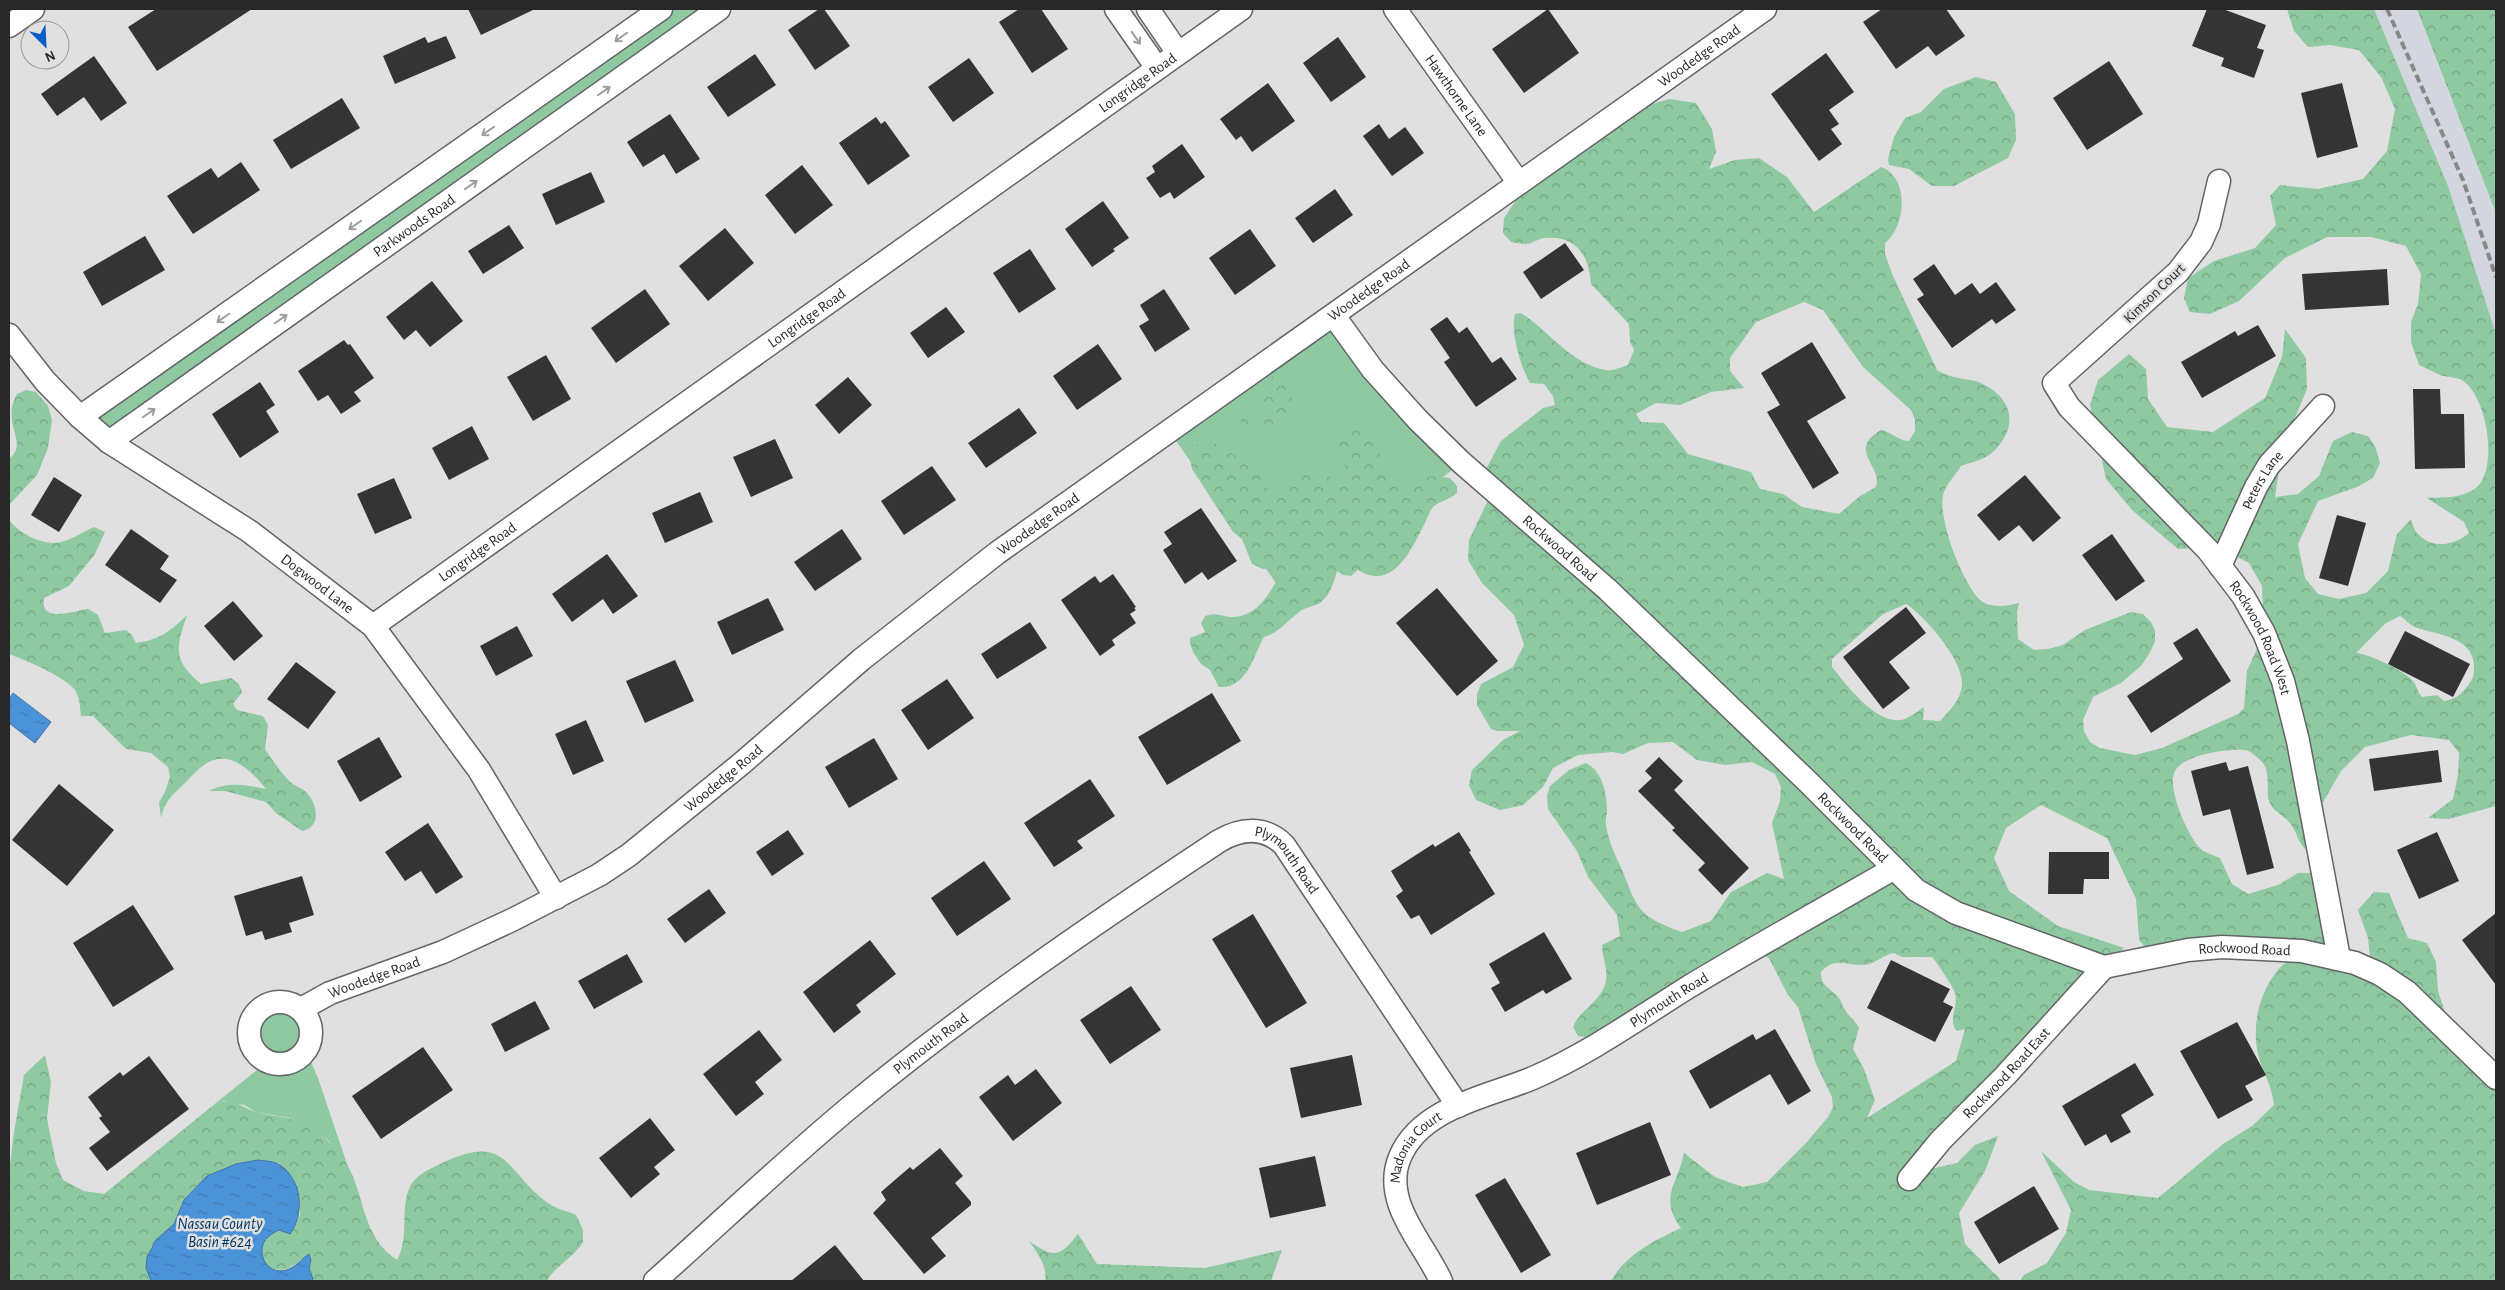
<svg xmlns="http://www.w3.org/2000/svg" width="2505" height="1290" viewBox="0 0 2505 1290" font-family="'Alegreya Sans',sans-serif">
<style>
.built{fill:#d3d6de}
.green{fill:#8fc9a2}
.forest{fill:url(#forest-crowns);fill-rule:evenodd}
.water{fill:url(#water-ripples);stroke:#4073a4}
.building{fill:#353434}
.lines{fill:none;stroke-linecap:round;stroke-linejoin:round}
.minor-casing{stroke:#636465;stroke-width:25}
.minor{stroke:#fff;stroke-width:22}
.rail{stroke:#878788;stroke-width:4;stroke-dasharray:8 4;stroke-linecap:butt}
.oneway{stroke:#9e9e9e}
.labels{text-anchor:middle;stroke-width:5;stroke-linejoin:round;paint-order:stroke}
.street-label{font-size:15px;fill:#282828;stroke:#e0e0e1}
.water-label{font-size:16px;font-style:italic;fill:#003764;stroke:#e0e0e1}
</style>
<defs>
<pattern id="forest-crowns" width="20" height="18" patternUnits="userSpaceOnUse" patternTransform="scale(1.25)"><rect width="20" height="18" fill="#8fc9a2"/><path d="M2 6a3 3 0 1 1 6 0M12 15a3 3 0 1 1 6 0" fill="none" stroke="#75a384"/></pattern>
<pattern id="water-ripples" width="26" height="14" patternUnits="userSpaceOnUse" patternTransform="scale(1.25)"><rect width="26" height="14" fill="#4b93d9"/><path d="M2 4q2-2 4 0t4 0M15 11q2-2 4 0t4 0" fill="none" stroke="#3e78b0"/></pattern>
</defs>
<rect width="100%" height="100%" fill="#e0e0e1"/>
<path class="built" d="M2374,9H2416L2496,213V334L2448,186Z"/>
<path class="green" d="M660,9H719L109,442L80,417Z
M1334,316L1462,463L1283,593L1169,431Z
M277,1001C304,1003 318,1026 306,1051L318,1078L349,1170L329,1141L310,1127L290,1118L256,1112L244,1105L224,1101L211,1107L267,1062C241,1043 241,1009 277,1001Z"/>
<path class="forest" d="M2287,9H2374L2448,186L2496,334V806L2449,819L2428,818L2453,799L2458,775L2459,753L2449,740L2411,735L2365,747L2341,771L2322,804L2323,813L2311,846L2305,849C2296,839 2298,834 2292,826C2285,814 2271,813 2268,797C2267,786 2270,769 2261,761C2257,757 2251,751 2245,750C2228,748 2183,755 2175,771C2166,787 2188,836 2200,848C2204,853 2214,855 2220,858L2232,884L2248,894L2278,885L2298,873H2314L2340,907L2345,927L2343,944L2355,963L2370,957L2368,938L2358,910L2374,892L2389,893L2408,938L2427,943L2436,962L2438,991L2452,1034L2496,1082V1281H2020L2024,1275L2047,1263L2066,1233L2071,1210L2041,1151L2074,1182L2089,1190L2158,1198L2223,1144L2252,1126L2274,1105C2272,1086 2264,1075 2259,1058C2251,1029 2258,995 2277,971C2283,963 2294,958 2301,952L2151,957L2139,939L2136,899L2107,838L2041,805L2006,828L1994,858L2009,891L2058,926L2124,948L1906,1182L1935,1168L1957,1163L1975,1145L1998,1136L1985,1171L1959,1213L1965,1244L2002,1281H1611C1625,1255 1655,1240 1681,1228C1658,1197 1678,1184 1684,1153L1715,1177L1731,1183L1743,1187L1767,1182L1806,1143L1828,1117L1833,1107L1832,1097L1816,1064L1798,1007L1788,995L1769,958L1761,954L1591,1038L1578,1036L1573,1027C1580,1009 1603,1001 1606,980C1608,969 1602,956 1602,945L1620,936L1617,915L1588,877L1577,851L1548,809L1547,796L1550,786L1569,770L1586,763C1602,771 1607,793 1607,810C1607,815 1605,820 1606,825C1608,839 1614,853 1620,865C1638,908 1635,915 1682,932L1711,921L1731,892L1767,873L1784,879L1772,823L1780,801L1781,787L1775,774L1752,762L1725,765L1697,760L1673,742L1648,743L1623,754L1612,752L1578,755L1553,768L1543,787L1523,805L1500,810L1476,800L1469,785L1472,770L1503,740L1520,731H1497L1491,729L1477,705V694L1481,684L1513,667L1524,645L1514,615L1482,583L1468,560L1469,540L1493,490L1487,467L1501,441L1543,408L1555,405L1553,396L1544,384L1530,383C1521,367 1510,333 1515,314L1521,313C1549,331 1570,363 1605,370C1611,372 1622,367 1628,365L1634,350L1630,342L1629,324L1591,284C1589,256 1577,236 1546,238C1539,238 1533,243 1527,244C1522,244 1516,243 1511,242L1503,233L1504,218L1519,196L1614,115L1669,99L1696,103L1712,129L1716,152L1709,169L1735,160L1759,158L1787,177L1814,212L1881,167C1910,177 1906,227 1885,243V254L1893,276L1937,370C1955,381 1971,377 1985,385C2015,401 2017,429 1993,452C1984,460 1972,462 1961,466C1956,474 1945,486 1943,495C1938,520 1962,581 1979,599C1989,609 2008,606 2019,603L2017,612L2018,639L2034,650L2048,649L2063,645L2085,630L2131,612L2143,614L2151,622L2155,630V642L2149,654L2141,666L2121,683L2093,697L2083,720L2084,731L2090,742L2100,748L2135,755L2162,748L2238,714L2244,708L2247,671L2264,633L2262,586L2249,563L2218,547L2178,549L2132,510L2106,479L2090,405L2098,380L2129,354L2146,369L2148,399L2167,427L2213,432L2265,398L2282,357L2285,329L2306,358L2307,389L2282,449L2275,497L2298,494L2319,476L2333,441L2352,432L2368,436L2375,446L2380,463L2373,478L2357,487L2318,501L2298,544L2305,578L2318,594L2339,599L2366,593L2388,571L2397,534L2411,519C2413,524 2414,531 2418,534C2432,550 2455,545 2469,533L2464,522L2427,498C2444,497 2464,499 2478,486C2498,465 2487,396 2462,380C2456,377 2446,377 2440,375C2433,372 2426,368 2419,365L2411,342V322L2418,304L2421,274L2406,246L2371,237H2327L2285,258L2239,301L2210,314L2190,312L2184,298L2188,278L2214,261L2255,248L2276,225L2270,196L2280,185L2318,189L2363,179L2387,151L2395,109L2381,77L2359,50L2330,45L2308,47L2294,31ZM1804,302L1823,310L1863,367L1911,410L1915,420V431L1909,441C1898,441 1892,432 1881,430C1846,450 1883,465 1876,487L1860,496L1839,514L1802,507L1783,494L1760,489L1751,472L1688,454L1664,423L1641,422L1636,414L1656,403L1680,405L1711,392L1744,388L1730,371V358L1756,322ZM1906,604C1925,616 1964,661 1962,685C1961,700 1949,711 1940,721L1923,720L1924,707C1918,711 1913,715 1907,718C1880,731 1846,684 1832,667V659L1883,614ZM2400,616C2406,619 2409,625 2415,627C2436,635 2474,636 2474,667C2474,673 2474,676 2471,681C2463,692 2458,699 2444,701L2437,695L2422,697C2417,692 2417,685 2412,680C2403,670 2369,654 2356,653L2386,623ZM1894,953L1902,957H1932C1936,961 1954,988 1955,993C1959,1006 1947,1021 1957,1031L1965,1029L1956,1061L1867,1118L1875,1100L1864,1069L1853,1049L1859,1028C1855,1020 1848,1016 1844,1008C1842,1005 1841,1000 1838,997C1830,987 1820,986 1821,972C1835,956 1847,966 1865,965C1874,964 1883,955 1894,953Z
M2416,9H2496V213L2418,12Z
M1976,77L1996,82L2015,114L2016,140L2008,158L1954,186H1932L1909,169L1889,165L1888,159L1894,137L1905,118L1921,112L1944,89Z
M1280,374L1288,379C1293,396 1300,422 1277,428C1273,429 1269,427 1265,428C1254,430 1251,434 1241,425V415L1245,411H1250L1260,422H1263L1266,418C1263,409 1263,406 1263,397C1263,380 1263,381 1280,374Z
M26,390L36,392L48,406L52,420L48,448L37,475L9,505V459C30,442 0,425 17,394Z
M1357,421L1370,424L1377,431C1376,458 1384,464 1404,480L1435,476L1450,478L1457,486V493C1451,499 1440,501 1434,506C1430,510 1427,519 1425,523C1411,550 1393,592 1358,570L1351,576L1343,575L1337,571C1334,582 1330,595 1321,602C1314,607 1305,607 1299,612C1286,622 1280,632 1264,637C1253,656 1247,689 1219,687L1210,670L1201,664L1193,652L1190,643V638L1205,632L1201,623L1205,616C1218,612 1219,616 1231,617C1256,618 1269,595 1279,576L1276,568L1263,569L1252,564L1242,539L1233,532L1192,469L1189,454L1199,443L1218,444L1247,464L1260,475L1271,494L1280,491L1296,472L1314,468L1344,485L1348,484C1351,470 1337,456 1336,442C1336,437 1339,431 1340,426Z
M9,520C18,532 38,543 54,543C66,543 83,532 94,527L105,532L95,554L69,586L44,598C39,625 76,610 88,609L98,615L105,633L126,630L132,635L136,643C159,640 171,631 187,615C176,648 172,660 201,684L231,678L239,684L242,692L233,704L237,710L263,716L268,725L265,749C272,760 280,771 289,781C294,786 303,788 308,794C318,807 321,827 302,831L276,813L266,802L225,791H209C228,781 246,785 266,789C253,773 234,752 211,761C201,765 191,777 184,784C172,795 164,802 161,818L159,802L165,792L170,777L168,767L151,753L126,749L93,716H81C80,708 80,697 75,690C64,676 25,660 9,654Z
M45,1055L51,1082L47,1119L56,1163L63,1180L84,1191L104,1194L211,1107C236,1094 235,1106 257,1112C277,1118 292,1115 312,1128C327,1138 341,1153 350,1170C366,1203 363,1237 397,1260C411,1235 398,1206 412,1183C419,1173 434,1167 444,1162C509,1132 505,1172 548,1203C556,1209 567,1211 576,1215L583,1230V1242C575,1256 551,1270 547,1281H311L313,1279L309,1268L311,1260L301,1259C276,1285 249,1259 267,1237C273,1230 292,1221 300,1215L299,1198L293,1178L279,1163L257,1160L207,1176L184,1200L174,1224L151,1247L146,1268L151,1281H9V1172L14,1132L24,1075Z
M1078,1234L1097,1264L1205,1268L1282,1250L1271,1281H1045C1048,1266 1037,1253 1029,1241C1054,1258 1059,1258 1078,1234Z"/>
<path class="water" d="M13,693L51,722L35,743L9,723V699Z
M258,1160C264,1161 275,1161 280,1165C302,1180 305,1213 290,1234L279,1230C275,1232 271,1234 268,1237C254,1250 266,1276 286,1270C295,1268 301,1259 309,1254L311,1260L309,1268L313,1279L311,1281H151L146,1268L147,1257L156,1240L174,1224L184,1200L207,1176L236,1164Z"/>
<path class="building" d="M156,9H252L157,71L128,27Z
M468,9H535L481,35Z
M819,9H824L850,46L815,70L788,30Z
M1019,9H1041L1068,49L1032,73L999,22Z
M1548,9L1579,53L1524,93L1492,49Z
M1882,9H1946L1965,36L1936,56L1928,46L1896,69L1863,22Z
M2207,9H2223L2266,25L2257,48L2264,50L2254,78L2221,66L2224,58L2192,46Z
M446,36L456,58L395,84L383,56L425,37L428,43Z
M1338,37L1366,77L1331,102L1303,63Z
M1826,53L1854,92L1829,110L1839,124L1831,129L1842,144L1819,161L1771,94Z
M755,54L776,85L728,117L707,87Z
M94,56L127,103L101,121L84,97L57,116L41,94Z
M969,58L994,93L953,122L928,87Z
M2109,61L2143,114L2087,150L2053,98Z
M1268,83L1295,121L1252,152L1241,136L1236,140L1220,119Z
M2342,83L2358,147L2317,158L2301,93Z
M342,98L360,128L291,169L273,140Z
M670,114L700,159L676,174L664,154L643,167L627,142Z
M876,117L881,124L885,121L910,156L868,185L839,143Z
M1379,124L1389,139L1405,127L1424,153L1392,176L1363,136Z
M1182,144L1205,177L1174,199L1170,192L1160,198L1146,178L1155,172L1152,166Z
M241,162L260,190L193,234L167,196L211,168L218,178Z
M802,165L833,205L795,234L765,195Z
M591,172L605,202L556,225L542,194Z
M1335,189L1353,215L1313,243L1295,218Z
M1103,201L1129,238L1113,249L1115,251L1092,267L1065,229Z
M509,225L524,248L483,274L468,251Z
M725,228L754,263L708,301L679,266Z
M1250,229L1276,266L1235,295L1209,258Z
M145,236L165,270L102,306L83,272Z
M1565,243L1584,270L1541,299L1523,272Z
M1030,249L1056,289L1019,313L993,273Z
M1934,264L1955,295L1972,283L1980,294L1996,282L2016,310L1996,324L1992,319L1952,348L1917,299L1924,295L1913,279Z
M2387,269L2389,305L2305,310L2302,274Z
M432,281L463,321L430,347L416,330L404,340L386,317Z
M645,289L670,324L616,363L591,328Z
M1164,289L1190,329L1155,352L1139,326L1149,320L1140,305Z
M946,307L965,332L928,358L910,333Z
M1447,317L1459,333L1467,327L1492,363L1501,357L1517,379L1476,407L1444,362L1450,358L1430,329Z
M2258,325L2276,356L2202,398L2181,362L2235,331L2238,336Z
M344,340L348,345L350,344L374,378L354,392L361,401L341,414L328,395L318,401L298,371Z
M1812,342L1846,398L1807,421L1839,473L1813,489L1767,412L1780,405L1761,373Z
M1098,344L1122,379L1077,410L1053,376Z
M546,355L571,399L533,421L507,377Z
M848,377L872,405L839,434L815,405Z
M260,382L275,405L266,411L279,432L240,458L212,414Z
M2413,389H2440L2441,414H2464L2465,468L2415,469Z
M1019,408L1037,433L986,468L968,443Z
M472,426L489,459L449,480L432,448Z
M775,439L793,478L751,497L733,457Z
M932,466L956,500L904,535L881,501Z
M2025,475L2061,518L2033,542L2019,525L1999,541L1977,515Z
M54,477L82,495L59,532L31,515Z
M394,478L412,518L375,534L357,494Z
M700,492L713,522L665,543L652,513Z
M1201,508L1237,561L1208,580L1202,572L1185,584L1163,550L1172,544L1164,532Z
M2337,515L2366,523L2348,586L2319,578Z
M131,529L169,556L160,569L177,580L160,603L105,565Z
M842,529L862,559L815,591L794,562Z
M2112,534L2145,581L2116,601L2082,555Z
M607,554L638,596L613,614L603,599L572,622L552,594Z
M1113,574L1136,607L1134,608L1136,610L1130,614L1136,623L1112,640L1115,645L1100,656L1061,600L1095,576L1100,583Z
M1437,588L1498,661L1457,696L1396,623Z
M768,598L784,630L732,655L717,622Z
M233,601L263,636L234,661L204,626Z
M1906,607L1926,633L1889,662L1910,688L1883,709L1843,657Z
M1030,622L1047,648L997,679L981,654Z
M517,626L533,656L496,676L480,646Z
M2197,628L2231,681L2151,733L2127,696L2183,659L2173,643Z
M2405,631L2470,664L2453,697L2388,664Z
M675,660L694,701L645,723L626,681Z
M296,662L336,692L308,729L267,699Z
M947,679L974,718L928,750L901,710Z
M1212,693L1241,741L1167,785L1138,737Z
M586,720L604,761L573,775L555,734Z
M379,737L402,777L360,802L337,761Z
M874,738L898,779L849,808L825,767Z
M2438,750L2442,782L2374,791L2369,759Z
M1659,757L1683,781L1674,790L1749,868L1722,895L1698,870L1705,863L1672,830L1675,828L1638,791L1652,778L1645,771Z
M2226,762L2229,771L2248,766L2274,868L2247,875L2230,809L2203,816L2191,771Z
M1090,779L1115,816L1077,841L1083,848L1054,867L1024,823Z
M59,784L114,830L67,886L12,840Z
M428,823L463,877L436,894L421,871L405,881L385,852Z
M788,830L804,854L772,876L756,852Z
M1459,832L1471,851L1469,852L1495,894L1431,935L1419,915L1411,919L1396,896L1403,891L1391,871L1433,844L1435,847Z
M2437,832L2459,881L2419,899L2397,850Z
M2049,852H2109V879H2084L2083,894H2048Z
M984,861L1011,899L957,936L931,898Z
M302,876L314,915L289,923L292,932L265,940L262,931L246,936L234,896Z
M709,889L726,913L685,943L667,919Z
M133,905L174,969L113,1007L73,943Z
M2496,913V985L2462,940Z
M1253,914L1307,1003L1266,1028L1212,939Z
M1544,932L1572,979L1546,994L1543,990L1505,1012L1491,988L1500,983L1489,964Z
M870,940L896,974L856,1005L861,1012L834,1033L803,992Z
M627,954L643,982L594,1009L578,981Z
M1891,960L1950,989L1943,1002L1953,1007L1935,1042L1867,1008Z
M1131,986L1161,1030L1110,1064L1080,1020Z
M535,1001L550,1029L505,1052L491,1024Z
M2237,1022L2266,1075L2245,1086L2253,1100L2218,1119L2180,1051Z
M1775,1029L1811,1091L1788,1105L1770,1074L1710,1109L1689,1071L1753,1034L1756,1040Z
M759,1030L782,1060L755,1082L764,1094L736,1116L703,1074Z
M423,1047L453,1090L381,1139L352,1096Z
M1352,1055L1362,1105L1301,1118L1290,1068Z
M149,1056L189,1109L107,1171L89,1148L110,1132L99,1118L102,1116L88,1097L120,1072L123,1076Z
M2135,1063L2154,1095L2121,1115L2131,1132L2111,1143L2106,1134L2085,1146L2062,1106Z
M1036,1069L1062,1103L1013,1141L979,1097L1008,1075L1015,1085Z
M650,1118L675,1150L654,1167L660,1174L631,1198L599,1158Z
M1650,1122L1671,1175L1597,1205L1576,1153Z
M940,1148L963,1176L955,1183L971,1202V1205L931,1238L946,1256L924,1274L873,1213L886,1200L881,1192L910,1167L913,1170Z
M1315,1156L1326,1206L1270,1218L1259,1168Z
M1505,1178L1551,1255L1521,1273L1475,1195Z
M2034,1186L2059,1229L1999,1264L1974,1222Z
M835,1245L864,1281H791Z"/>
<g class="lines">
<defs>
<g id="minor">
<path d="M1116,9L1157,68"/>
<path d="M1148,9L1178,53"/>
<path id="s1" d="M1395,9L1519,183"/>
<path d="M9,26L33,9"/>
<path id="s2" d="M2219,181L2209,224L2201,242L2178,272L2054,383L2069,407L2208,550L2243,596L2264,633L2283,681L2298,741L2339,958"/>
<path id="s3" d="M1334,316L1373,370L1418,420L1462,463L1607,589L1807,781L1916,890L1956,913L2104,967L2188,950L2222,947L2302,951L2355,963L2380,974L2407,992L2496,1078"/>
<path id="s4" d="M9,335L45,381L80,417L109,442L249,531L373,626L479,770L556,898"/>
<path d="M80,417L661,9"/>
<path id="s5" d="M109,442L719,9"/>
<path id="s6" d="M2220,566L2256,487L2269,465L2323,406"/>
<path id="s7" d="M373,626L1241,9"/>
<circle cx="280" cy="1033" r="31"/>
<path id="s8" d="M301,1009L330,993L443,952L514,919L599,875L629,855L741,764L862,659L997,553L1765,9"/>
<path id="s9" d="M1909,1179L1941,1140L2005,1076L2104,967"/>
<path id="s10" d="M655,1281C720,1223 783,1163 849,1108C966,1011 1092,925 1219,841C1241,828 1265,826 1284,845L1458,1106"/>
<path id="s11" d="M1441,1281C1424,1243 1381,1202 1400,1157C1421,1107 1488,1097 1533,1078C1588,1054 1639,1018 1690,986C1757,946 1825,908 1893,869"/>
</g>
</defs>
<use href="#minor" class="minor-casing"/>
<use href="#minor" class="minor"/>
<path class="rail" d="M2387,9L2463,180L2496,277"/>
</g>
<defs><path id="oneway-shaft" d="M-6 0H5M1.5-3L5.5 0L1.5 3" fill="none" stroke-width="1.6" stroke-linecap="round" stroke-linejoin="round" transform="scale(1.25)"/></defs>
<g class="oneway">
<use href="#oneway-shaft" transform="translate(621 37) rotate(145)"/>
<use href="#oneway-shaft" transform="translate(1136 38) rotate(55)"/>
<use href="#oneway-shaft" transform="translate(604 91) rotate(-35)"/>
<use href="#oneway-shaft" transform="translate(488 131) rotate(145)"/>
<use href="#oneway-shaft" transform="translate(471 185) rotate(-35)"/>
<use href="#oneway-shaft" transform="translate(355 225) rotate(145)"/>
<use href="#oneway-shaft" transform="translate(223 318) rotate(145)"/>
<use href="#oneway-shaft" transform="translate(281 319) rotate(-35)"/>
<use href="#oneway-shaft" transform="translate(149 413) rotate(-35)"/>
</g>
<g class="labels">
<g class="street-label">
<text dy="5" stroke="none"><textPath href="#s8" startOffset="1700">Woodedge Road</textPath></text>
<text dy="5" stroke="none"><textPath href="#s7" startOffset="938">Longridge Road</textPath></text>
<text dy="5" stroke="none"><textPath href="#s1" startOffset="106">Hawthorne Lane</textPath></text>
<text dy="5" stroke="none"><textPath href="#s5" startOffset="374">Parkwoods Road</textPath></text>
<text dy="5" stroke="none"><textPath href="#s8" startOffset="1295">Woodedge Road</textPath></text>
<text transform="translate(2154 293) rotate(-44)" y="5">Kimson Court</text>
<text dy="5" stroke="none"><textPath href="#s7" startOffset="532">Longridge Road</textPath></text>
<text dy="5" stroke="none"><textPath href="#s6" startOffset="96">Peters Lane</textPath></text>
<text dy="5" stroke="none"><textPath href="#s8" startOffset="890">Woodedge Road</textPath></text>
<text dy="5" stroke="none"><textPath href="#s3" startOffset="325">Rockwood Road</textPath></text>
<text dy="5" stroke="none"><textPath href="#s7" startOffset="128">Longridge Road</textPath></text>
<text dy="5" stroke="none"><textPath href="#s4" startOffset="399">Dogwood Lane</textPath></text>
<text dy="5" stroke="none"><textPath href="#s2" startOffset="599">Rockwood Road West</textPath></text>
<text dy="5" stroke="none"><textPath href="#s8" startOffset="485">Woodedge Road</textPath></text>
<text dy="5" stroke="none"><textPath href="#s3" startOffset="730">Rockwood Road</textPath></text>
<text dy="5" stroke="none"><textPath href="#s10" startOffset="799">Plymouth Road</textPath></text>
<text dy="5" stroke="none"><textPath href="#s3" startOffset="1165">Rockwood Road</textPath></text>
<text dy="5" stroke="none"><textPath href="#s8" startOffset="80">Woodedge Road</textPath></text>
<text dy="5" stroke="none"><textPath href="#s11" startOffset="452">Plymouth Road</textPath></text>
<text dy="5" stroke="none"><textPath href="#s10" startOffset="364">Plymouth Road</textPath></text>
<text dy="5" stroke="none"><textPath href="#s9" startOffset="144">Rockwood Road East</textPath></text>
<text dy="5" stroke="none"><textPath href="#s11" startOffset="152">Madonia Court</textPath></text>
</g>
<g class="water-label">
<text x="220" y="1229">Nassau County<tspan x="220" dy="18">Basin #624</tspan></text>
</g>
</g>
<rect width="2505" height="1290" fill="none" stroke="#282828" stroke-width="20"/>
<g transform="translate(45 45) rotate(156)"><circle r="24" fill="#e0e0e1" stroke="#969697"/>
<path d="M0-4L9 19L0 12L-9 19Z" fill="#0a5dc7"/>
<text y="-8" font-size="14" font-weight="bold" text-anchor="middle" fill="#282828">N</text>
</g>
</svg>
